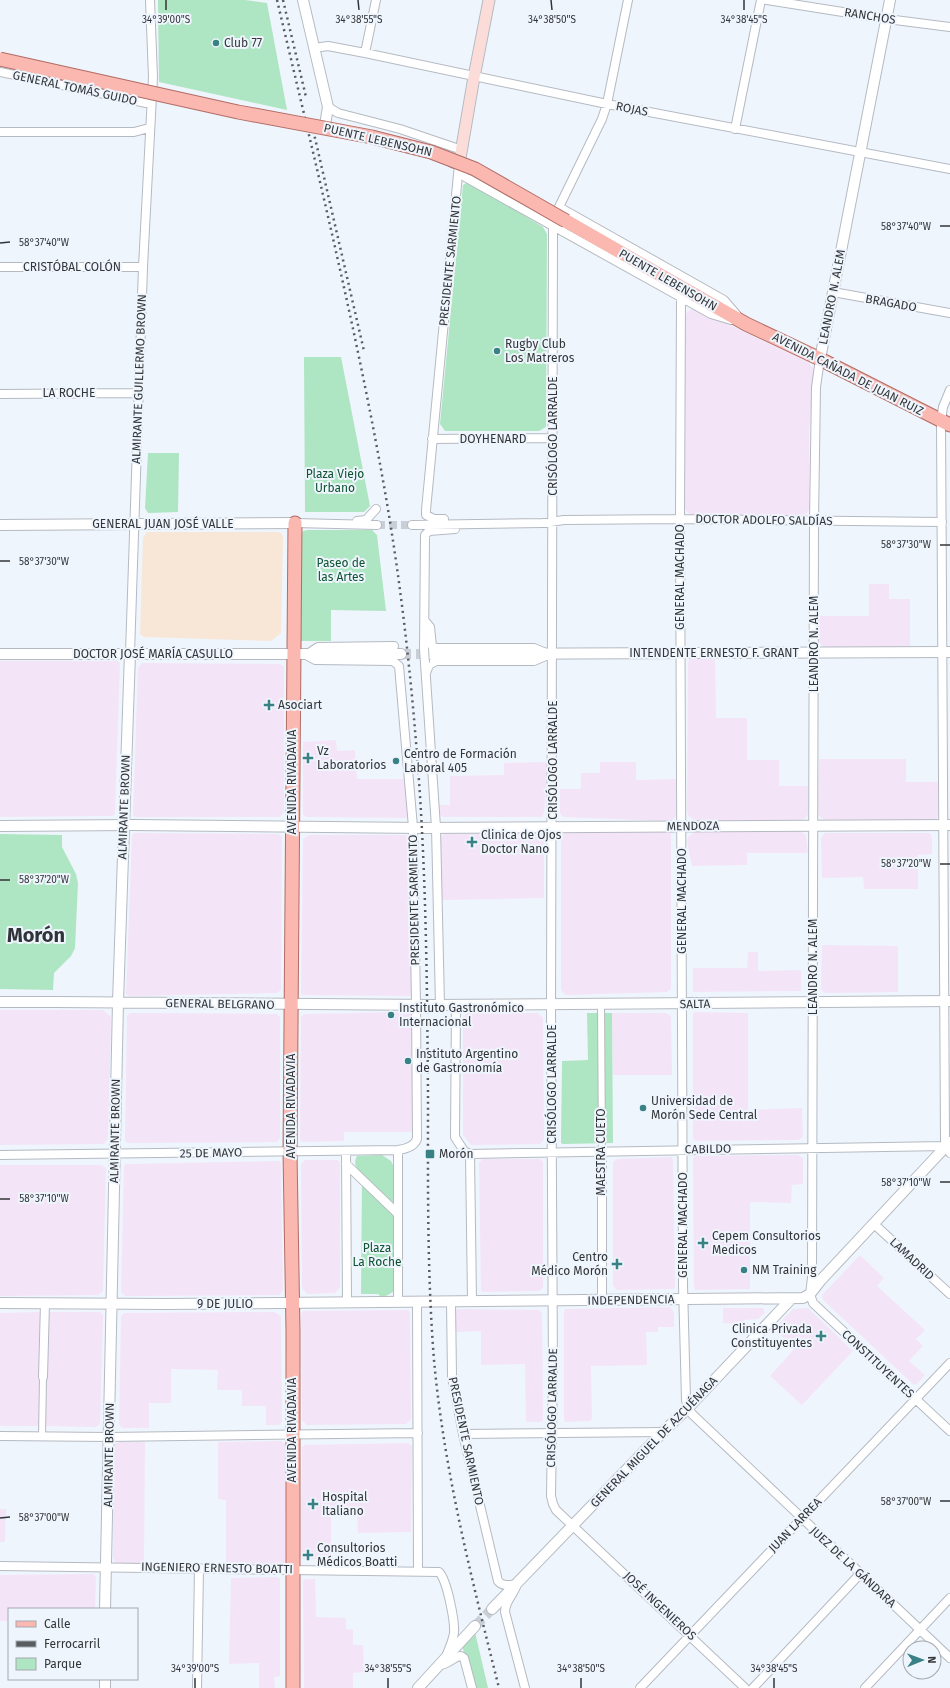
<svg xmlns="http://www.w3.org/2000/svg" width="950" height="1688" viewBox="0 0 950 1688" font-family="'Fira Sans',sans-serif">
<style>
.commercial{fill:#f4e4f7}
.education{fill:#f8e7d6}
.green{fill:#aee5c2}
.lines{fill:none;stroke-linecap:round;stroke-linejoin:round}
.minor-tunnel{stroke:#c9cfd6;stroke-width:8;stroke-dasharray:8 4;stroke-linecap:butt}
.tertiary-tunnel{stroke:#c9cfd6;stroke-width:10;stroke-dasharray:10 5;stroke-linecap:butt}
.pedestrian-casing{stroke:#b5bac2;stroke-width:8}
.minor-casing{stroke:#b5bac2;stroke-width:10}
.tertiary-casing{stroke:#b5bac2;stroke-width:12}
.secondary-casing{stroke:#b5bac2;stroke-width:13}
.primary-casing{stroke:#b26c65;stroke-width:15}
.pedestrian{stroke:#fff;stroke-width:6}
.minor{stroke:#fff;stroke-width:8}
.tertiary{stroke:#fff;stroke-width:10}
.secondary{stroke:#fcdcd8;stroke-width:11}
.primary{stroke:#fab8b1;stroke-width:13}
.rail{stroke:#595c60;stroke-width:2.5;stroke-dasharray:2 4;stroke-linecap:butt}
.minor-bridge-casing{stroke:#b5bac2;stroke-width:10;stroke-linecap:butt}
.primary-bridge-casing{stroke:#b26c65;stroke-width:15;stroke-linecap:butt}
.minor-bridge{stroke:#fff;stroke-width:8}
.primary-bridge{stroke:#fab8b1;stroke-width:13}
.ticks{fill:none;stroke:#333639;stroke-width:1.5}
.poi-dot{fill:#398185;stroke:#eff5fd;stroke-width:1.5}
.labels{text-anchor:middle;stroke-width:4;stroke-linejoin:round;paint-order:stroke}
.street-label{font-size:12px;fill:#333639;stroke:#eff5fd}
.poi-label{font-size:12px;fill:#333639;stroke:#eff5fd;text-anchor:start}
.park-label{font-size:12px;fill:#0d5331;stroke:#eff5fd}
.town-label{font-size:20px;font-weight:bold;fill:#30343a;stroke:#eff5fd}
.ticks-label{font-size:10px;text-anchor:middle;fill:#333639;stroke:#eff5fd;stroke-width:4;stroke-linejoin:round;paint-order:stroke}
</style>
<rect width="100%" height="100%" fill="#eff5fd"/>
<path class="commercial" d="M692,309L698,310L808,362L814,369L809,433V509L805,516H693L687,512L685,508V317L687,312Z
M869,584H889V599H910V648H827L823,647L818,641V616H869Z
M691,658H715L716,718H747V760H779V786H808V813L807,817L801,820L695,821L689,816L687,812L688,663L689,660Z
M0,661H117L120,663L115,813L113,816L0,817Z
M142,663L280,664L284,667V812L280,817H135L133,815L138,668Z
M336,740L337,751L355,750L357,779H407L409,815L406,818L306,817L303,814V742Z
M819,759H906V782H938V815L937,818L934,821L825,820L821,818L818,814Z
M548,762L544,813L542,817H444L439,815V805H450V776L504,775V763Z
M600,762H636V780L676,779V816L671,821L563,817L560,813V789H581V773H600Z
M799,831L806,835L808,853H747V865L692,866L687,842L688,837L695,832Z
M671,832V989L667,992L566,995L561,990V839L564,833Z
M134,833L279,834L282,837L281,990L277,993L129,996L126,994L132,836Z
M540,833L544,837V898L441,900L440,839L444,834Z
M825,833H930L932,839V854L918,855V889H864L863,877L822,878L821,838Z
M309,835H406L410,839L414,994L410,996L302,995L301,993L303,839Z
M822,945L898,946V992L824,993L821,989Z
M748,952H758V971L801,970V991L693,992V968H747Z
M0,1010H103L111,1017L108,1139L104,1144L0,1145Z
M408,1012L411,1014L413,1129L410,1132H344V1141L303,1142L300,1140L301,1017L304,1014Z
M694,1012L748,1013V1110L802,1108L803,1136L799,1140L696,1141L693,1138V1015Z
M130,1013L277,1014L280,1017V1138L277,1142L128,1143L125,1141L127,1016Z
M467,1013H538L543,1018L544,1139L540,1144L471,1145L463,1135V1017Z
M612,1013H666L671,1016L672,1075H613Z
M798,1155L803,1158V1184L792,1185L791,1203L750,1202V1289L695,1290L694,1286L693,1158L696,1156Z
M671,1157L673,1159L675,1287L673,1289L616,1290L613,1285V1162L617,1159Z
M483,1159H540L543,1162V1288L539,1291L482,1292L481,1290L479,1163Z
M305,1160H338L340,1163V1287L335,1293L307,1294L302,1288L301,1164Z
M279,1161L281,1163L283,1290L279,1295L125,1296L121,1292L124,1166L126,1164Z
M0,1165H102L106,1168L103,1291L98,1295L0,1296Z
M860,1255L884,1278L877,1286L925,1330L916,1339L923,1346L909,1361L925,1375L917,1384L914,1385L823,1300L822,1295Z
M670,1307L674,1312V1327H658V1332H646L647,1365L591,1366L592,1419L590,1421L565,1422L564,1419V1313L565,1309Z
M723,1308H763L765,1313L758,1319L744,1320L743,1324L723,1323Z
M808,1308L853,1351L802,1405L770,1376L795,1348L774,1329L793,1309Z
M458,1309L539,1310L542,1313L543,1420L541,1422H526L525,1364L481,1365V1331L456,1332L455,1312Z
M407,1310L410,1312L411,1419L406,1424L307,1425L302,1420L301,1314L303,1311Z
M41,1312L40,1426H0V1313Z
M47,1312H100L103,1315L100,1424L96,1427L45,1426Z
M274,1312L281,1316L282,1422L279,1425H266V1406H242V1390H217L218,1370L171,1369V1403H149V1428H122L119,1424L121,1317L124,1313Z
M281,1441L286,1445V1448L285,1563L279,1565H226V1500L218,1499V1442Z
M120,1442H145L144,1565L116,1563L113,1557L114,1447L116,1443Z
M408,1443L412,1446L411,1532L358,1533L357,1511H331V1559H302L300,1557L302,1447L305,1445Z
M0,1509H6L5,1542H0Z
M93,1574L96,1577L95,1609H9V1621H0V1575Z
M276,1577L280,1579V1676L274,1677L275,1688H259V1663L229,1664L231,1578Z
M305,1579H315L316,1617L346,1618V1629L353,1630V1645H363L364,1672L353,1673V1688H304L303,1581Z"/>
<path class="education" d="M147,532H278L281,533L283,537L281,633L271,641L144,637L140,634L143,538Z"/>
<path class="green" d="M158,0H245L267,3L287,110L159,82Z
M468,182L543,227L547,234L546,427L539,431H445L440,424L463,185Z
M304,357H341L370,506L364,512H305Z
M148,453H179L178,512L148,513L145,508Z
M308,530H372L377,535L386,611L331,610V641H301V537L303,531Z
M0,834L62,835V847L76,874L78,883L75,948L71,956L54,973L53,990L0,989Z
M587,1013H612L613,1143L563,1144L561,1143L562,1061L588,1060Z
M382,1155L391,1161L393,1165V1292L384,1297L380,1296L378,1294H361L362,1174C356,1168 353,1164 357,1156Z
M475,1632L488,1688H476L468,1661L462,1647Z"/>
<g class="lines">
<path class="minor-tunnel" d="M377,525H412"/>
<path class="tertiary-tunnel" d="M401,654H429
M475,1626L492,1609"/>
<defs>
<path id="pedestrian" d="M601,1004L602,1152
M42,1437L43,1377"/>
<path id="minor" d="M628,0L607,104L602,119L559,207L553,227L551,1004L553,1370L551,1496L553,1504L556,1510L745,1688
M767,0L887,19L950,27
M314,48L328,46L365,53L607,104L950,169
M365,53L376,0
M0,72L151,104
M328,107L338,113L400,129L462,150
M735,129L761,0
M0,132H134L149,128
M460,167L465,177L711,314L731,320
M559,207L724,300L737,315
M0,267H143
M833,292L950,313
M681,297L680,519L683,1285L686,1400L688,1408L692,1414L950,1658
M820,359L816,387L814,521L812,1278L810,1294L813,1303L950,1431
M950,390L943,407L941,421L945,1141L950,1153
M0,394L138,393
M432,439L553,438
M444,519H434L426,515V510L459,164
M357,521L366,520L376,509
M295,523L377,525
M412,525L543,523L564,520L680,519L942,522
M425,621L430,627L432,646L436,648H534L546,653
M424,649L425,535L429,531L455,529
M130,653L143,267L153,77L150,0
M425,663L436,827L440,1005
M426,673L429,665L436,661H534L548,655
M456,1005L455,1137L464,1151L470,1154
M398,1150V1302
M346,1151L347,1302
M470,1154L946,1146
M470,1154L472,1301
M0,1155L398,1150C406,1149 414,1147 417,1139L416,1005L413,827L399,666L393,661L315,660L306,655L318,647L394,646
M346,1164L397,1213
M874,1224L950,1294
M602,1300V1152
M417,1301L418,1571
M451,1301L452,1377L463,1434L498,1581C503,1587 510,1585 517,1584C514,1595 505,1600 505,1612L525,1688
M43,1377L45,1303
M463,1434L663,1432
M0,1436L109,1437L418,1433
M0,1566L439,1572C447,1580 455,1621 454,1633C453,1640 450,1647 447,1654
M441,1665C450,1663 455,1656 461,1656L464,1658L472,1688
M197,1688L199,1568
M640,1688L950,1363
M753,1688L860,1574
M865,1688L950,1598"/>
<path id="tertiary" d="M303,0L328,107L325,125
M820,359L890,0
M0,525L295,523
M0,654H401
M429,654L950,652
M0,826L133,825L423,828L950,825
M0,1002H56L432,1005L950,1001
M0,1303L166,1304L803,1298L810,1294L821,1280L950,1142
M105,1609L118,1002L130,653
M492,1609L663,1432L688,1408L791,1299
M105,1688V1679
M418,1688L475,1626"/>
<path id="secondary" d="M453,162L459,164L474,77L489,0"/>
<path id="primary" d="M566,221L746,324L820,359L950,425
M293,1688V1331L290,1152L295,523"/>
</defs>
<use href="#pedestrian" class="pedestrian-casing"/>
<use href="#minor" class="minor-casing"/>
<use href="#tertiary" class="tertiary-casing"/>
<use href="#secondary" class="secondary-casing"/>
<use href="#primary" class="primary-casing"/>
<use href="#pedestrian" class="pedestrian"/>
<use href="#minor" class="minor"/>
<use href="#tertiary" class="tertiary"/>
<use href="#secondary" class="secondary"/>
<use href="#primary" class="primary"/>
<path class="rail" d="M277,0C315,161 355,323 384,486C399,571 409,656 416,742C426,859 427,976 428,1094C428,1182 427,1272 434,1360C444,1471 472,1580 499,1688
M283,0L306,97
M312,125L364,351"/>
<defs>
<path id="minor-bridge" d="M424,649L425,663"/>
<path id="primary-bridge" d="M0,59L238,112L372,137L431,152L475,169L566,221"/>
</defs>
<use href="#minor-bridge" class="minor-bridge-casing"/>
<use href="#primary-bridge" class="primary-bridge-casing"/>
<use href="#minor-bridge" class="minor-bridge"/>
<use href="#primary-bridge" class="primary-bridge"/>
</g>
<path class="ticks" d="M166,0V10M358,0L359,10M551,0L552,10M744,0V10M940,226H950M0,243L10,242M940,545H950M0,561H10M940,864H950M0,880H10M940,1182H950M0,1199H10M940,1501H950M0,1518L10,1517M195,1678V1688M388,1678V1688M581,1678V1688M774,1678V1688"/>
<g class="poi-dot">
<circle cx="216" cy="43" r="4"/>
<circle cx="497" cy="351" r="4"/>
<path d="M267 699h4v4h4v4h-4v4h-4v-4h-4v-4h4z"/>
<path d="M306 752h4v4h4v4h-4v4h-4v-4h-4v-4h4z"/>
<circle cx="396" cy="761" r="4"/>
<path d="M470 836h4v4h4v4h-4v4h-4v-4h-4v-4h4z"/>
<circle cx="391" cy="1015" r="4"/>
<circle cx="408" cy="1061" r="4"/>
<circle cx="643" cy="1108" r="4"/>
<rect x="425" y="1149" width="10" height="10" rx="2"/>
<path d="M701 1237h4v4h4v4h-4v4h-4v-4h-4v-4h4z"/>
<path d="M615 1258h4v4h4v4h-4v4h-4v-4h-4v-4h4z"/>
<circle cx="744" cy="1270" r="4"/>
<path d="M819 1330h4v4h4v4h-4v4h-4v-4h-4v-4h4z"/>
<path d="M311 1498h4v4h4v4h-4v4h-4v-4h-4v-4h4z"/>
<path d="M306 1549h4v4h4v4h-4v4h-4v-4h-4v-4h4z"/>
</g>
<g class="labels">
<g class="street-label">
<text transform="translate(870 16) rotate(9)" y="4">RANCHOS</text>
<text transform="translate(75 88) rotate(12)" y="4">GENERAL TOMÁS GUIDO</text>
<text transform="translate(632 109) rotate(11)" y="4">ROJAS</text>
<text transform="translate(378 140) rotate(13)" y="4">PUENTE LEBENSOHN</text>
<text transform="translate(450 261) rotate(-84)" y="4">PRESIDENTE SARMIENTO</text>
<text x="72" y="271">CRISTÓBAL COLÓN</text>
<text transform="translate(668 280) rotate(30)" y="4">PUENTE LEBENSOHN</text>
<text transform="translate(832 297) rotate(-79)" y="4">LEANDRO N. ALEM</text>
<text transform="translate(891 303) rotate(10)" y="4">BRAGADO</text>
<text transform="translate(848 374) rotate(27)" y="4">AVENIDA CAÑADA DE JUAN RUIZ</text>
<text transform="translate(139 379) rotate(-88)" y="4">ALMIRANTE GUILLERMO BROWN</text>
<text x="69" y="397">LA ROCHE</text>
<text transform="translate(553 436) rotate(-90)" y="4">CRISÓLOGO LARRALDE</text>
<text x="493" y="443">DOYHENARD</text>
<text transform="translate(764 520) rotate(1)" y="4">DOCTOR ADOLFO SALDÍAS</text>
<text x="163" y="528">GENERAL JUAN JOSÉ VALLE</text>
<text transform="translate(680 577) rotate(-90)" y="4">GENERAL MACHADO</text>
<text transform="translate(814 644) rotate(-90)" y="4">LEANDRO N. ALEM</text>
<text x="714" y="657">INTENDENTE ERNESTO F. GRANT</text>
<text x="153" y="658">DOCTOR JOSÉ MARÍA CASULLO</text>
<text transform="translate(553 760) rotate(-90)" y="4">CRISÓLOGO LARRALDE</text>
<text transform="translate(292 782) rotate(-90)" y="4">AVENIDA RIVADAVIA</text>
<text transform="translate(124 807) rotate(-88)" y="4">ALMIRANTE BROWN</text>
<text transform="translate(693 826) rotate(-1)" y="4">MENDOZA</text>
<text transform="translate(414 900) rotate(-91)" y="4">PRESIDENTE SARMIENTO</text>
<text transform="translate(682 901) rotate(-90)" y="4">GENERAL MACHADO</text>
<text transform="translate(813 967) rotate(-90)" y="4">LEANDRO N. ALEM</text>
<text transform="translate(220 1004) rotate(1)" y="4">GENERAL BELGRANO</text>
<text transform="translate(695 1004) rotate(-1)" y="4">SALTA</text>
<text transform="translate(552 1084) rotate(-90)" y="4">CRISÓLOGO LARRALDE</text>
<text transform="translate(291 1106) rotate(-90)" y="4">AVENIDA RIVADAVIA</text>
<text transform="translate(115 1131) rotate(-89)" y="4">ALMIRANTE BROWN</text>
<text transform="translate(708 1149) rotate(-1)" y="4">CABILDO</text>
<text transform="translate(601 1152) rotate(-90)" y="4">MAESTRA CUETO</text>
<text transform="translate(211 1153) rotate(-1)" y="4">25 DE MAYO</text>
<text transform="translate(683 1225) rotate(-90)" y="4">GENERAL MACHADO</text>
<text transform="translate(912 1259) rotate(43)" y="4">LAMADRID</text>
<text transform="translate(631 1300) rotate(-1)" y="4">INDEPENDENCIA</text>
<text x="225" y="1308">9 DE JULIO</text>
<text transform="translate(878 1364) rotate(43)" y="4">CONSTITUYENTES</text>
<text transform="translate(552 1408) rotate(-89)" y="4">CRISÓLOGO LARRALDE</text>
<text transform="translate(292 1430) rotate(-90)" y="4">AVENIDA RIVADAVIA</text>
<text transform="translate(466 1441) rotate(78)" y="4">PRESIDENTE SARMIENTO</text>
<text transform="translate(654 1442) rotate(-46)" y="4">GENERAL MIGUEL DE AZCUÉNAGA</text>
<text transform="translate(109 1455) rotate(-89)" y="4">ALMIRANTE BROWN</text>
<text transform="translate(795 1525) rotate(-46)" y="4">JUAN LARREA</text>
<text transform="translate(853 1567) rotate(43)" y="4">JUEZ DE LA GÁNDARA</text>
<text transform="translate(217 1568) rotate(1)" y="4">INGENIERO ERNESTO BOATTI</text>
<text transform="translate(660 1606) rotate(43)" y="4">JOSÉ INGENIEROS</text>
</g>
<g class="poi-label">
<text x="224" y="47">Club 77</text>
<text x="505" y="348">Rugby Club<tspan x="505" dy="14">Los Matreros</tspan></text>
<text x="278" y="709">Asociart</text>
<text x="317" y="755">Vz<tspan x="317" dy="14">Laboratorios</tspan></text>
<text x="404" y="758">Centro de Formación<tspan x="404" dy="14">Laboral 405</tspan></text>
<text x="481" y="839">Clinica de Ojos<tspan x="481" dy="14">Doctor Nano</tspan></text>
<text x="399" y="1012">Instituto Gastronómico<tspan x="399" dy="14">Internacional</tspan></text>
<text x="416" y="1058">Instituto Argentino<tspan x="416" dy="14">de Gastronomía</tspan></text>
<text x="651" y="1105">Universidad de<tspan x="651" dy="14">Morón Sede Central</tspan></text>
<text x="439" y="1158">Morón</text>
<text x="712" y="1240">Cepem Consultorios<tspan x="712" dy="14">Medicos</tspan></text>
<text x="608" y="1261" text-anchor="end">Centro<tspan x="608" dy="14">Médico Morón</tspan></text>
<text x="752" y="1274">NM Training</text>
<text x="812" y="1333" text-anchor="end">Clinica Privada<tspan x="812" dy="14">Constituyentes</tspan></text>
<text x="322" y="1501">Hospital<tspan x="322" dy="14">Italiano</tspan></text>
<text x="317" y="1552">Consultorios<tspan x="317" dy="14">Médicos Boatti</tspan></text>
</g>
<g class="park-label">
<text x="335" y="478">Plaza Viejo<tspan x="335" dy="14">Urbano</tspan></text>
<text x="341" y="567">Paseo de<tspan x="341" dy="14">las Artes</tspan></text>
<text x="377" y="1252">Plaza<tspan x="377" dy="14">La Roche</tspan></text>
</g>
<g class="town-label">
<text x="36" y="942">Morón</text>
</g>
</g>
<g class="ticks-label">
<text x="166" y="23">34°39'00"S</text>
<text x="359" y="23">34°38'55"S</text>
<text x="552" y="23">34°38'50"S</text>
<text x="744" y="23">34°38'45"S</text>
<text x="906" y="230">58°37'40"W</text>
<text x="44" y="246">58°37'40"W</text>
<text x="906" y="548">58°37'30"W</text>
<text x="44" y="565">58°37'30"W</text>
<text x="906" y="867">58°37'20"W</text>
<text x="44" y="883">58°37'20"W</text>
<text x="906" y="1186">58°37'10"W</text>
<text x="44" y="1202">58°37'10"W</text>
<text x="906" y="1505">58°37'00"W</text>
<text x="44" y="1521">58°37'00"W</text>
<text x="195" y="1672">34°39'00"S</text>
<text x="388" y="1672">34°38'55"S</text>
<text x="581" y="1672">34°38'50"S</text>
<text x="774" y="1672">34°38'45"S</text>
</g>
<rect x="8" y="1608" width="130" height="72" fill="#eff5fd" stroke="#a4a9af"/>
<rect x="16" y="1621" width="20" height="6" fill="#fab8b1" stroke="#a4a9af"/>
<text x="44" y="1628" font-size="12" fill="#333639">Calle</text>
<rect x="16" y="1641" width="20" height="6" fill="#595c60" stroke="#a4a9af"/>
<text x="44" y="1648" font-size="12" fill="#333639">Ferrocarril</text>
<rect x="16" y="1658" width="20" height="12" fill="#aee5c2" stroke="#a4a9af"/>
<text x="44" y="1668" font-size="12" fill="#333639">Parque</text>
<g transform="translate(922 1660) rotate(89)"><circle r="19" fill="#eff5fd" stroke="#a4a9af"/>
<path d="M0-3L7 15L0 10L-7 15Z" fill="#398185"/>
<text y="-6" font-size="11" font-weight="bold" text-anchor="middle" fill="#333639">N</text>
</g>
</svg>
